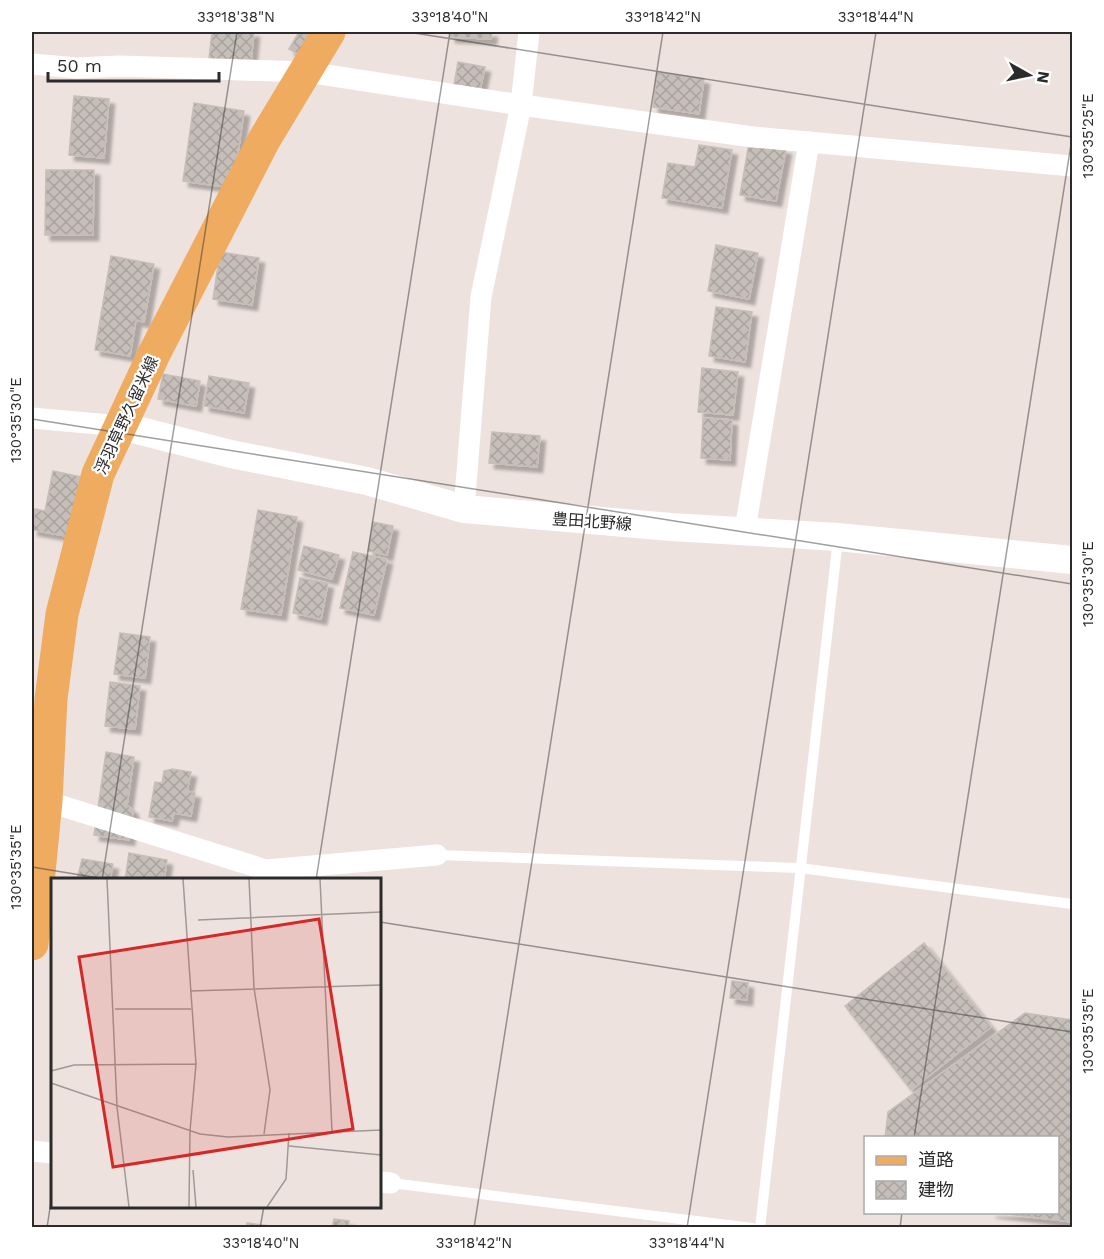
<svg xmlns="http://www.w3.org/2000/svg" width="1104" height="1259" font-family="'Work Sans','Noto Sans JP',sans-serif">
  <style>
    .building { fill: url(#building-cross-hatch); stroke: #c8beb7; stroke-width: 1.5; filter: url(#shadow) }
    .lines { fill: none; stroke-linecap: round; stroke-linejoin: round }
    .service { stroke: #fff; stroke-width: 10 }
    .minor { stroke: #fff; stroke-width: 21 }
    .secondary { stroke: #fff; stroke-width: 28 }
    .primary { stroke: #efac60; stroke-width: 33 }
    .ticks { fill: none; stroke: #2b2b2b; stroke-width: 1.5; stroke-opacity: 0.45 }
    .labels { text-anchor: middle; stroke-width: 4.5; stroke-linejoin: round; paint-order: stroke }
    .street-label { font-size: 16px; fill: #2b2b2b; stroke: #fff }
    .inset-road { fill: none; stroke: #9f9996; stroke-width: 1.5 }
    .view { fill: #d62828; fill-opacity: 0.15; stroke: #d62828; stroke-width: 3 }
    .inset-edge { fill: none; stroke: #2b2b2b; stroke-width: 3 }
    .neatline { fill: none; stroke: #2b2b2b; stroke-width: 2 }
    .ticks-label { font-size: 15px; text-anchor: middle; fill: #2b2b2b }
  </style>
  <defs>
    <pattern id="building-cross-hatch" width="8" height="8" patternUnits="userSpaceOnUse" patternTransform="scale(1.5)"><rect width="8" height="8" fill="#c5beb9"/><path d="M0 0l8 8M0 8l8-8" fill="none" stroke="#a9a39f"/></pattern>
    <filter id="shadow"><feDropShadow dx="5.5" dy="5.5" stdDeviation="1.5" flood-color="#0004"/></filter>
  </defs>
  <rect width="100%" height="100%" fill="#ede2dd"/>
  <g class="building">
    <polygon points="212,32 254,32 251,62 209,59"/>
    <polygon points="299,32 322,32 320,66 289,49"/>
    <polygon points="450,32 492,32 491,39 450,37"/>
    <polygon points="458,62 485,67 480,90 454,85"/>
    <polygon points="657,72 704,79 699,114 653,107"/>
    <polygon points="74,96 109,99 104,158 69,155"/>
    <polygon points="194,103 244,111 233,188 183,181"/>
    <polygon points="749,143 786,149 776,201 740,195"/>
    <polygon points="699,145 732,150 722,208 662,198 668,163 695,167"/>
    <polygon points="46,170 94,170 93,235 45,235"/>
    <polygon points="716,245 758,253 749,299 708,291"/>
    <polygon points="220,252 259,258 252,305 213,299"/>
    <polygon points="111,256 154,264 144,322 136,320 130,356 95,350"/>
    <polygon points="716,307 752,312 745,362 709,356"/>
    <polygon points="702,368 738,372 733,415 698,412"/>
    <polygon points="163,374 200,381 196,406 158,399"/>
    <polygon points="209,376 249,383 244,413 204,406"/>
    <polygon points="703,418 732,420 730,460 701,458"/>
    <polygon points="492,432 540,436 537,467 489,463"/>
    <polygon points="53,471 82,477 71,537 32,530 35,509 45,511"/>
    <polygon points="258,510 297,517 281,615 241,609"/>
    <polygon points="373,522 393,526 387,555 368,551"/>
    <polygon points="304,546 339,555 332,579 298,570"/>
    <polygon points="353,552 387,559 374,615 340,608"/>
    <polygon points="300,578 328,583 321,619 293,613"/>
    <polygon points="120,633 150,637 145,678 114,674"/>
    <polygon points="110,682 140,686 135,729 105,726"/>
    <polygon points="106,752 134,757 127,805 133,810 129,840 94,835"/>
    <polygon points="172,769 191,772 187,791 195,793 191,816 174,813 172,821 149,817 155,782 162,783 164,771"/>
    <polygon points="129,853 167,860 164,880 125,880"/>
    <polygon points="82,859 113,864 110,880 77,880"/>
    <polygon points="924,943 991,1027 911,1090 845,1006"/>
    <polygon points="732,981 748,983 747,1000 730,998"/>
    <polygon points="1025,1013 1072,1020 1072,1222 990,1212 1058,1212 1058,1138 885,1138 888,1112"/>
    <polygon points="334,1219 349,1221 348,1228 332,1228"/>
    <polygon points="247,1223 286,1228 246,1228"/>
  </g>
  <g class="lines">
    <g class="service">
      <polyline points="437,855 800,868 1072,904"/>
      <polyline points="391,1183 752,1228"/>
      <polyline points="760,1228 838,539"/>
    </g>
    <g class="minor">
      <polyline points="32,64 77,68 119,66 307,72 521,105 753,137 1072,166"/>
      <polyline points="32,418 121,426"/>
      <polyline points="464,509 481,297 521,105 529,32"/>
      <polyline points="745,530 809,142"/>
      <polyline points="46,801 266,870 437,855"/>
      <polyline points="32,1151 52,1153"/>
      <polyline points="380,1182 391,1183"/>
    </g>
    <polyline class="secondary" points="121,426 231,454 367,481 464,509 671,527 838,537 1072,560"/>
    <polyline class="primary" points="32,944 46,801 51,699 62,614 98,474 154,354 264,140 329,32"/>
  </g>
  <path class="ticks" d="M408,32L1072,137M32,419L1072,584M32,867L111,880M102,880L237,32M316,880L450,32M380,922L1072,1032M914,1138L1072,138M47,1228L52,1194M260,1228L264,1206M474,1228L663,32M687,1228L876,32M900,1228L902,1212"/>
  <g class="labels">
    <g class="street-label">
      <text transform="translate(126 415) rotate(-65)" y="6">浮羽草野久留米線</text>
      <text transform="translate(592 521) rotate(4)" y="6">豊田北野線</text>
    </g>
  </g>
  <g transform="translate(51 878)">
    <rect width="330" height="330" fill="#ede2dd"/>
    <path class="inset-road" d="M56,1L66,229L78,329M132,1L145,186L139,253M198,1L203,110L219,212L213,256M269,1L281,253M147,42L330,34M139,113L330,107M64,131H140M0,193L23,187L145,186M0,204V245M0,205L149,256L177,259L330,252M238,268L330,277M142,292L145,329M138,329L139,253M216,329L235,301L238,255"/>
    <path class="view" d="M268,41L302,251L62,289L28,79Z"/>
    <rect width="330" height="330" class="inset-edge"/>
  </g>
  <rect width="1104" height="1259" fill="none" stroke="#ffffff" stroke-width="66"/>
  <rect x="864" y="1136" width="195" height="78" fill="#ffffff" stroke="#aaaaaa" stroke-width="1.5"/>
  <rect x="876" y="1156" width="30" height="9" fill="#efac60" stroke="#aaaaaa" stroke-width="1.5"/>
  <text x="918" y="1166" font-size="18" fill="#2b2b2b">道路</text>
  <rect x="876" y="1181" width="30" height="18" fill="url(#building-cross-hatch)" stroke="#aaaaaa" stroke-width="1.5"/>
  <text x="918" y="1196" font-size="18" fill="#2b2b2b">建物</text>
  <g transform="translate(1029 75) rotate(99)" stroke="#ffffff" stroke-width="4.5" paint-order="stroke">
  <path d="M0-4.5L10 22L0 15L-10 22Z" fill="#2b2b2b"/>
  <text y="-9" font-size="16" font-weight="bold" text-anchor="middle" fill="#2b2b2b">N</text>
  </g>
  <path d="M48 72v9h171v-9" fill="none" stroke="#2b2b2b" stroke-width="3"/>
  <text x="57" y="72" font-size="18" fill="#2b2b2b" stroke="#ffffff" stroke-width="4.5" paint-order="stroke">50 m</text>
  <rect x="33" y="33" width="1038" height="1193" class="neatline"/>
  <g class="ticks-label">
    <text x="236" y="22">33°18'38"N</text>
    <text x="450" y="22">33°18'40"N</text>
    <text x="663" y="22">33°18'42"N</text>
    <text x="876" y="22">33°18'44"N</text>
    <text transform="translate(1088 136) rotate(-90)" y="5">130°35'25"E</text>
    <text transform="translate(16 420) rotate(-90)" y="5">130°35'30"E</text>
    <text transform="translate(1088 584) rotate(-90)" y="5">130°35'30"E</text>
    <text transform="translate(16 867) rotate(-90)" y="5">130°35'35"E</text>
    <text transform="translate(1088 1031) rotate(-90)" y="5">130°35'35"E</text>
    <text x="261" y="1248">33°18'40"N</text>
    <text x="474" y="1248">33°18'42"N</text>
    <text x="687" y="1248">33°18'44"N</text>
  </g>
</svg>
